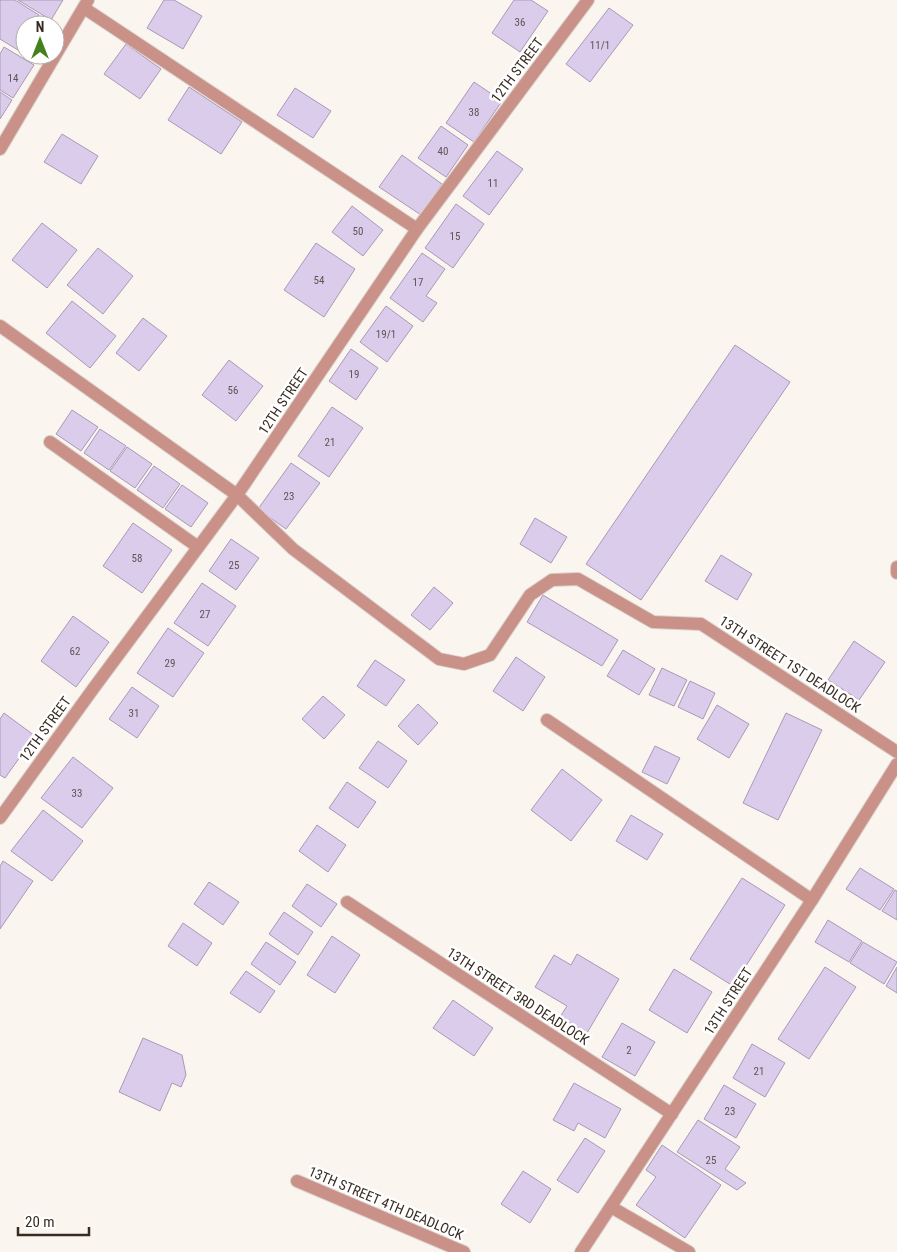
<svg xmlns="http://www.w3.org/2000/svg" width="897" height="1252" font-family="'Roboto Condensed',sans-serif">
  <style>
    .building { fill: #dbccec; stroke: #a899b8 }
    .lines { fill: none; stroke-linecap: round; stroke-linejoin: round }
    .minor-casing { stroke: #d8d1cb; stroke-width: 14 }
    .minor { stroke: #c99187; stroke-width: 12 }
    .labels { text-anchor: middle; stroke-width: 5; stroke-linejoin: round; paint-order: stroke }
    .number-label { font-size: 11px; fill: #605454 }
    .street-label { font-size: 14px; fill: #372c22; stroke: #fff }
  </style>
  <rect width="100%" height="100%" fill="#fbf5f0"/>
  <g class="building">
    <polygon points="0,0 15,0 39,15 33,25 25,25 25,38 18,50 0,39"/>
    <polygon points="18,0 63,0 51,20"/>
    <polygon points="164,0 174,0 202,16 183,49 147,28"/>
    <polygon points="514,0 531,0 548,11 520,52 492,33"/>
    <polygon points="609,8 633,25 590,82 566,64"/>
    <polygon points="126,44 161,69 140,99 104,74"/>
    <polygon points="4,47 34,65 13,98 0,90 0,54"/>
    <polygon points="474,82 502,101 474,142 446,123"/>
    <polygon points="189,87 242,122 221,154 168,120"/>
    <polygon points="295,88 331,111 313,138 277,115"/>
    <polygon points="0,92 12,100 0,119"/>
    <polygon points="441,126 468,145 446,177 418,158"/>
    <polygon points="62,134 98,156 81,184 44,162"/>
    <polygon points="497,151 523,169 489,215 463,196"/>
    <polygon points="402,155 442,184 421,215 379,187"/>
    <polygon points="456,204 484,224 453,268 425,248"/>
    <polygon points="352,206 383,230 363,256 332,232"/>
    <polygon points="42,223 77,250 47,288 12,260"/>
    <polygon points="316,243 355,269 324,317 284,290"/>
    <polygon points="98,248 133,276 103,314 67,285"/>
    <polygon points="422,253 445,269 426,296 437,303 423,322 390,298"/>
    <polygon points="72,301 116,336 90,368 46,333"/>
    <polygon points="386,306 413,326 387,362 360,342"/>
    <polygon points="143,318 167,336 139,371 116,353"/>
    <polygon points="735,345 790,382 641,600 586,564"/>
    <polygon points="351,349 378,368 356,400 329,381"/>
    <polygon points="229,360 263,386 236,421 202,395"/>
    <polygon points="332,407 363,428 329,477 298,456"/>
    <polygon points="72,410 98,427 81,451 56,434"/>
    <polygon points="100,429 126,446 109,470 84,453"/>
    <polygon points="127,447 152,464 135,488 110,471"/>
    <polygon points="291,463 320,483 286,529 258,509"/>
    <polygon points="154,466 180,484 163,508 137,490"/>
    <polygon points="182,485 208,503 191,527 165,509"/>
    <polygon points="535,518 567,537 551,563 520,544"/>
    <polygon points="133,523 172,550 142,593 103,566"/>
    <polygon points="231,539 259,558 236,590 209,571"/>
    <polygon points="721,555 752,574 737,600 705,581"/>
    <polygon points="202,583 236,606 208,646 174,623"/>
    <polygon points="434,587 453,603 430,630 411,615"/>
    <polygon points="543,595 618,640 602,666 527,622"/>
    <polygon points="73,616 109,642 76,687 41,661"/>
    <polygon points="168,628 204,653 173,697 137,673"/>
    <polygon points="854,641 885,662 859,700 828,680"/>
    <polygon points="623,650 655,669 639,695 607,676"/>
    <polygon points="516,657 545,677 523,711 493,691"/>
    <polygon points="375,660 405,680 386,706 357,686"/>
    <polygon points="662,668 687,680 674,706 649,695"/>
    <polygon points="690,681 715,693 703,719 678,707"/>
    <polygon points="132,687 159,706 137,738 109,719"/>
    <polygon points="323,696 345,715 324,739 302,719"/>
    <polygon points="418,704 438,723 418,745 398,726"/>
    <polygon points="717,705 749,724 729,758 697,739"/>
    <polygon points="4,713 35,736 5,778 0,775 0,719"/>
    <polygon points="786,713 822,730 778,820 743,803"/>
    <polygon points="378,741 407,761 388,788 359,768"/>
    <polygon points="655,746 680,758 667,784 642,772"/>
    <polygon points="73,757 113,788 82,828 41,798"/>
    <polygon points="562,769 602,800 571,841 531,810"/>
    <polygon points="347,782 376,802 358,828 329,808"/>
    <polygon points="43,810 83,841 52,881 11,851"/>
    <polygon points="631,815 663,834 647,860 616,841"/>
    <polygon points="317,825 346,845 328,872 299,851"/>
    <polygon points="3,861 33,881 0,929 0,866"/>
    <polygon points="860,868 894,889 880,910 846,889"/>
    <polygon points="742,878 785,905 733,986 690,959"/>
    <polygon points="209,882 239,902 223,925 194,904"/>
    <polygon points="307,884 337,904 321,927 292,906"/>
    <polygon points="895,890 897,891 897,920 882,911"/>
    <polygon points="284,912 313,932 298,955 269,934"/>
    <polygon points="828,920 862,941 849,962 815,942"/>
    <polygon points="183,923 212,943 197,966 168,946"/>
    <polygon points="332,936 360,955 335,993 307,975"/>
    <polygon points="266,942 296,962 280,985 251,964"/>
    <polygon points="863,942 897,962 884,984 850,963"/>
    <polygon points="577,954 619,979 587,1033 560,1017 567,1006 535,987 554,955 571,965"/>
    <polygon points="825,967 856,987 809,1059 778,1039"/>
    <polygon points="897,967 897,993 886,986"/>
    <polygon points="674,969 712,992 687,1033 649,1010"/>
    <polygon points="246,971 275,991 260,1013 230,993"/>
    <polygon points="453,1000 493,1028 474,1056 433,1028"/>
    <polygon points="622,1023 655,1042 635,1076 602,1057"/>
    <polygon points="143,1038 182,1055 186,1075 181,1087 172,1083 160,1111 119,1092"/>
    <polygon points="752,1044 785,1063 765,1097 733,1078"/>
    <polygon points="574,1083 621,1109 605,1138 578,1123 574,1131 553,1120"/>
    <polygon points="724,1085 756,1104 736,1138 704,1119"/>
    <polygon points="698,1120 740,1147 725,1169 746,1183 737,1190 677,1152"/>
    <polygon points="585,1138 605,1151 578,1193 557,1180"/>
    <polygon points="662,1145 721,1185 685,1238 636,1205 656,1177 646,1170"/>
    <polygon points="523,1171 551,1189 530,1223 501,1204"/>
  </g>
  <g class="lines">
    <g class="minor-casing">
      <g id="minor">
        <polyline points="84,8 417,229"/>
        <polyline points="0,149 88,0"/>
        <polyline points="0,326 237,495 293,549 439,659 464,664 490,655 530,595 552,580 578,579 653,622 701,624 897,752"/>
        <polyline points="50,442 198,547"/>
        <polyline points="897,567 897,573"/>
        <polyline points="547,720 812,900"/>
        <polyline points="0,818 93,689 237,495 417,229 588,0"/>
        <polyline points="347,902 672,1114"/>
        <polyline points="297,1181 464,1252"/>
        <polyline points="611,1207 689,1252"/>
        <polyline points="581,1252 812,900 897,764"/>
      </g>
    </g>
    <use href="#minor" class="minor"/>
  </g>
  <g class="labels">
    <g class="number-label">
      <text x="520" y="26">36</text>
      <text x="600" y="49">11/1</text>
      <text x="13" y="82">14</text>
      <text x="474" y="116">38</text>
      <text x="443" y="155">40</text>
      <text x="493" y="187">11</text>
      <text x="358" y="235">50</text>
      <text x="455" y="240">15</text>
      <text x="319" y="284">54</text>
      <text x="418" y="286">17</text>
      <text x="386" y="338">19/1</text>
      <text x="354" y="378">19</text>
      <text x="233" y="394">56</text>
      <text x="330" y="446">21</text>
      <text x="289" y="500">23</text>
      <text x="137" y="562">58</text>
      <text x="234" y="569">25</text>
      <text x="205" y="618">27</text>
      <text x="75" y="655">62</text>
      <text x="170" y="667">29</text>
      <text x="134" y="717">31</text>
      <text x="77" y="797">33</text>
      <text x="629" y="1054">2</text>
      <text x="759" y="1075">21</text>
      <text x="730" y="1115">23</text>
      <text x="711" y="1164">25</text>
    </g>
    <g class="street-label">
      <text transform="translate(517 70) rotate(-53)" y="5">12TH STREET</text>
      <text transform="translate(283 401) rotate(-56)" y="5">12TH STREET</text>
      <text transform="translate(790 664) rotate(33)" y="5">13TH STREET 1ST DEADLOCK</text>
      <text transform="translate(45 729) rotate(-54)" y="5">12TH STREET</text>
      <text transform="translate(518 996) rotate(33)" y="5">13TH STREET 3RD DEADLOCK</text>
      <text transform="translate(728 1001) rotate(-57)" y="5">13TH STREET</text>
      <text transform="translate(386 1203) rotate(23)" y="5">13TH STREET 4TH DEADLOCK</text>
    </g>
  </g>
  <g transform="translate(40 40)"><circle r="24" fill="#ffffff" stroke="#afaba7"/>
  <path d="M0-4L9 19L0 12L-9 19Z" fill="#44801c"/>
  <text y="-8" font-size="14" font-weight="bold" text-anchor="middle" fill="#372c22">N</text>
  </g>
  <path d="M18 1227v8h71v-8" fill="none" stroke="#372c22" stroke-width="2.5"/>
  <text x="25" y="1227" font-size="15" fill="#372c22" stroke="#ffffff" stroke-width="4" paint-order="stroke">20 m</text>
</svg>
